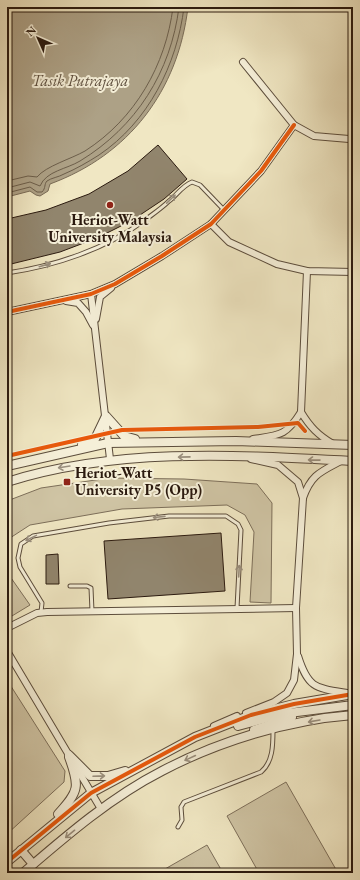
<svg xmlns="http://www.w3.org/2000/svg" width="360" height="880" font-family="'EB Garamond',serif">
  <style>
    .green { fill: #cfc4a4; stroke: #7d6f5a }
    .water { fill: #ada186; stroke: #796b56 }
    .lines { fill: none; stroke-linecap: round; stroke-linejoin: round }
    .shore { stroke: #6c5e4a; stroke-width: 1 }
    .building { fill: #91856d; stroke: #2b1a0f }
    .service-casing { stroke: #5c4d3c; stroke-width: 5 }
    .minor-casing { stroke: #5c4d3c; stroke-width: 8 }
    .tertiary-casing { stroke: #5c4d3c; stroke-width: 10 }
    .service { stroke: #f5efd8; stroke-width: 3 }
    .minor { stroke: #f5efd8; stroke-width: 6 }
    .tertiary { stroke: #f5efd8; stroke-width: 8 }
    .cycleway-casing { stroke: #f5efd8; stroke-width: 6 }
    .cycleway { stroke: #e8590c; stroke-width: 4 }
    .oneway { stroke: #9a8f7e }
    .poi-dot { fill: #8f2418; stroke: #f5efd8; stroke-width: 1.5 }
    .labels { text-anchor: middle; stroke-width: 4; stroke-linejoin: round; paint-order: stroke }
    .poi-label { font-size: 15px; font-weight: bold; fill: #2b1a0f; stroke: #f5efd8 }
    .water-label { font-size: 16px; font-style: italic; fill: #5f503f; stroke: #f5efd8 }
  </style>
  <rect width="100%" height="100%" fill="#f0e7c3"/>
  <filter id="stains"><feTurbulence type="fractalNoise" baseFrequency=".005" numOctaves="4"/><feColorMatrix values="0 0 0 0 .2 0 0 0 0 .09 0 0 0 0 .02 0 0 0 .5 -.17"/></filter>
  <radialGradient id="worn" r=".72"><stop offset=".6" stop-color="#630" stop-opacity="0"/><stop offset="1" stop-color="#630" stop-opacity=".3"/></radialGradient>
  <g class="green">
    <polygon points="109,478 184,479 257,484 272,503 271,603 250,602 254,532 245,515 227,505 122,509 30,525 10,538 7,554 7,501 41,488"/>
    <polygon points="7,561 9,575 30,605 7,619"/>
    <polygon points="7,680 65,771 64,782 7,834"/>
    <polygon points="286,782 338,873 259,873 227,816"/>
    <polygon points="207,845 223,873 158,873"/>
  </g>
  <path class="water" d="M7,7H188C178,91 129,155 50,184L48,191L40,196L36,195L30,191L7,197Z"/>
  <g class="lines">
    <g class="shore">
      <path d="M7,181L28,176L37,177C46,166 71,159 85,151C135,119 166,65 173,7"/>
      <path d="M7,188L30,182L40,186C46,171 67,169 80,161C136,127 171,72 179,7"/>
      <path d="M7,193L30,187L37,192H42C46,188 44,184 47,181C51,178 59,177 64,174C76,169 88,162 99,155C148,122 177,65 184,7"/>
    </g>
  </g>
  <g class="building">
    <polygon points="158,145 187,179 164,199 131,221 97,238 60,252 7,265 7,219 46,210 89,194 128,171"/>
    <polygon points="221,533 225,591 108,599 104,541"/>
    <polygon points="58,554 59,584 46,584 46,555"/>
  </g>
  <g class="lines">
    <g class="service-casing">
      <g id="service">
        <path d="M7,273C55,266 106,249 145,220C153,214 162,208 169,201C177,195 182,186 192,182L200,185L224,210"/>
        <polyline points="70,586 87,586 91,588 92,611"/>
        <polyline points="41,612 42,603 20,567 18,558 21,544 33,536 109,523 169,516 226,516 238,524 241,530 237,608"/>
        <path d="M178,827L182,820L181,807L184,802L261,772C273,762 273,745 273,730"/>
      </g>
    </g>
    <g class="minor-casing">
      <g id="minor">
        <polyline points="243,62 294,125 314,136 349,139 353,138"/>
        <polyline points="211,224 229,242 277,264 307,271 353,272"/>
        <polyline points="91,294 110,459"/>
        <polyline points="66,301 78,303 86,312 93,325"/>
        <polyline points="7,312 91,294 115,284 162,256 211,224 261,171 294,125"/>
        <polyline points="96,319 100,297 111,288"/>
        <path d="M301,412C310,427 318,435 333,444"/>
        <path d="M253,439C280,435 286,436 301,412L307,271"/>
        <polyline points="251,459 278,465 298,482 303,498"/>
        <polyline points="7,628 37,613 47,612 296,608"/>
        <polyline points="7,651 101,809"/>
        <path d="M298,656C308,688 315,688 347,693"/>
        <path d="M246,713L274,702L287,693L294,680L297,654L296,608L303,498C311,475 320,472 341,461"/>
        <polyline points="214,726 237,716"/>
      </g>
    </g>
    <g class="tertiary-casing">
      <g id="tertiary">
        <polyline points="82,445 95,439 106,416 124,436 135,439"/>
        <polyline points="7,466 108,443 236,441 353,445"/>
        <path d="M7,482C117,447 239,455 353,461"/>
        <polyline points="238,726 281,714 353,705"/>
        <polyline points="254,730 292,717"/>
        <polyline points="69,755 90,776 108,776 125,771"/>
        <path d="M58,814C79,791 80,787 69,757"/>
        <polyline points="21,850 33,864"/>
        <polyline points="7,862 91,793 195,737 251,715 294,704 353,694"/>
        <path d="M23,873C66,836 111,797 162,771C219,741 288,720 353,715"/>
      </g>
    </g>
    <use href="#service" class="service"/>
    <use href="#minor" class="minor"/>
    <use href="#tertiary" class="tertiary"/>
    <g class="cycleway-casing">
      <g id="cycleway">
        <polyline points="7,312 91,294 115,284 162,256 211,224 261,171 294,125"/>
        <polyline points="7,456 122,430 258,427 298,423 305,431"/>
        <polyline points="7,862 91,793 195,737 251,715 294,704 353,694"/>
      </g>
    </g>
    <use href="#cycleway" class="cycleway"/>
  </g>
  <defs><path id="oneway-shaft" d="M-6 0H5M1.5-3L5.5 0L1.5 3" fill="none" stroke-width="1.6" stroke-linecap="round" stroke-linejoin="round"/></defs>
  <g class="oneway">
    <use href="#oneway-shaft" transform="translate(171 199) rotate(-44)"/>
    <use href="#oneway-shaft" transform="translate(45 265) rotate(-16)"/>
    <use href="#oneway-shaft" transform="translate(184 457) rotate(179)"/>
    <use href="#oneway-shaft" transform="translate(314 460) rotate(-179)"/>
    <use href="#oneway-shaft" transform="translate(64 467) rotate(171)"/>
    <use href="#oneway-shaft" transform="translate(159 517) rotate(174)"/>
    <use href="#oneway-shaft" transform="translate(31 538) rotate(154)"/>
    <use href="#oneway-shaft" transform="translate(239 571) rotate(-87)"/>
    <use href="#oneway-shaft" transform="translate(314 721) rotate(170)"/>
    <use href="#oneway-shaft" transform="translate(190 758) rotate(155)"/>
    <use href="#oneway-shaft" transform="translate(99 776) rotate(-2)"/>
    <use href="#oneway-shaft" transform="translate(70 834) rotate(141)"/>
  </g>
  <g class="poi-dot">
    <circle cx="110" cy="205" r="4"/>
    <rect x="63" y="478" width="8" height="8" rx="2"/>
  </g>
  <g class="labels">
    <g class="poi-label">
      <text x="110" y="225">Heriot-Watt<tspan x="110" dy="17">University Malaysia</tspan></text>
      <text x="75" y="478" text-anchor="start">Heriot-Watt<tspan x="75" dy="17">University P5 (Opp)</tspan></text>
    </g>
    <g class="water-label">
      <text x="80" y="86">Tasik Putrajaya</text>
    </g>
  </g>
  <rect width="360" height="880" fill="none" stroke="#f0e7c3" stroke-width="24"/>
  <rect x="8" y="8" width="344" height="864" fill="none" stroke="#2b1a0f" stroke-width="2"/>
  <rect x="12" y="12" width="336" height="856" fill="none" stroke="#2b1a0f"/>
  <g transform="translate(38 38) rotate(315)" stroke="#f5efd8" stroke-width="3" paint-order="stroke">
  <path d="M0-3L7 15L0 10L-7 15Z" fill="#2b1a0f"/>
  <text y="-6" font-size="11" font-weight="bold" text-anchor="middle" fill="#2b1a0f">N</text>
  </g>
  <rect width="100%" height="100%" filter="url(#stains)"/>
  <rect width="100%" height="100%" fill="url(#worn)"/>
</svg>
